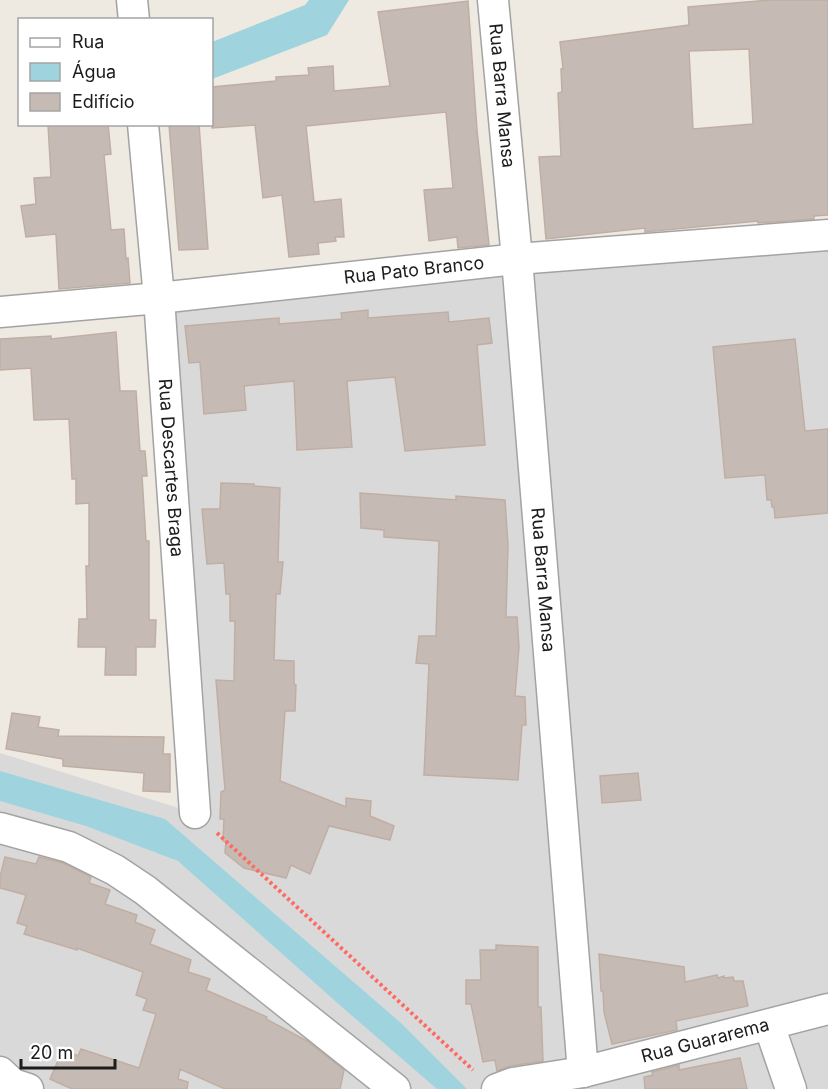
<svg xmlns="http://www.w3.org/2000/svg" width="828" height="1089" font-family="Inter,sans-serif">
  <style>
    .residential { fill: #dad9d9 }
    .water { fill: #9fd4df }
    .building { fill: #c6bbb4; stroke: #c1aea3; stroke-width: 1.5; fill-rule: evenodd }
    .lines { fill: none; stroke-linecap: round; stroke-linejoin: round }
    .minor-casing { stroke: #a3a3a3; stroke-width: 33 }
    .path { stroke: #ff6962; stroke-width: 4; stroke-dasharray: 3 3; stroke-linecap: butt }
    .minor { stroke: #fff; stroke-width: 30 }
    .labels { text-anchor: middle; stroke-width: 6; stroke-linejoin: round; paint-order: stroke }
    .street-label { font-size: 18px; fill: #1c1c1c; stroke: #fff }
  </style>
  <rect width="100%" height="100%" fill="#eee9e1"/>
  <polygon class="residential" points="828,235 828,1089 0,1089 0,753 195,813 159,298"/>
  <g class="water">
    <polygon points="309,0 349,0 327,35 212,79 212,42 305,5"/>
    <polygon points="0,771 165,819 401,1023 467,1089 437,1089 343,1008 178,861 86,826 0,801"/>
  </g>
  <g class="building">
    <path d="M770,0H828V215L814,216V219L758,223V221L645,232V228L546,239L539,157L561,156L558,93L562,92L561,69L563,68L560,42L689,25L688,7ZM749,49L753,124L693,129L689,51Z"/>
    <polygon points="468,1 477,130 489,245 458,248 457,237 429,241 424,190 453,188 446,112 306,126 314,202 341,199 344,237 335,237 336,241 318,243 319,254 289,257 282,195 263,198 255,125 212,128 212,87 276,81 276,77 309,75 308,68 333,66 334,91 390,86 378,12"/>
    <polygon points="48,124 108,124 111,154 104,155 111,230 124,229 126,259 128,258 130,283 59,289 56,234 26,237 21,206 36,204 34,178 51,177"/>
    <polygon points="169,124 199,124 208,249 179,250"/>
    <polygon points="368,310 368,318 448,312 449,322 489,318 492,343 477,345 485,445 405,451 395,377 347,381 352,447 297,450 294,381 244,386 246,410 204,414 200,362 189,363 185,326 279,318 279,324 342,319 341,313"/>
    <polygon points="116,332 120,391 136,391 140,451 145,451 147,476 142,476 146,541 149,541 149,620 156,620 155,647 136,647 136,675 105,675 106,647 78,647 79,619 87,619 86,566 89,566 89,503 76,504 76,479 72,479 69,419 34,420 31,368 0,370 0,339 51,336 51,339"/>
    <polygon points="795,339 805,431 828,429 828,513 775,518 774,507 772,507 771,500 767,500 765,475 725,478 713,347"/>
    <polygon points="221,483 254,484 254,486 280,488 278,562 283,562 280,594 276,594 274,660 294,661 294,684 296,685 295,711 285,711 280,781 346,807 346,798 371,801 370,816 394,826 390,840 329,826 310,874 291,865 286,878 244,868 225,853 226,841 223,841 224,819 220,819 221,792 225,790 216,680 234,681 235,621 230,621 230,594 226,594 224,563 207,564 202,509 220,509"/>
    <polygon points="360,493 456,500 456,496 505,500 508,545 506,617 517,617 519,647 515,696 525,697 526,725 522,725 518,780 424,775 429,664 416,663 419,636 436,636 439,541 384,537 384,530 361,528"/>
    <polygon points="12,713 40,717 38,727 59,730 58,736 164,737 163,754 170,754 170,792 143,791 144,773 63,766 63,759 6,749"/>
    <polygon points="638,773 641,800 602,803 600,776"/>
    <polygon points="5,857 36,864 39,857 63,863 91,877 89,883 110,890 105,904 137,915 135,922 155,930 150,944 191,960 188,972 210,979 206,990 267,1017 266,1019 307,1041 344,1070 340,1089 225,1089 180,1069 178,1079 188,1082 187,1089 72,1089 50,1079 63,1049 78,1056 81,1049 139,1068 156,1014 143,1010 147,999 136,995 143,972 77,948 77,950 24,934 27,926 17,923 26,895 0,888 0,877"/>
    <polygon points="496,945 538,947 538,1007 541,1007 543,1061 510,1066 497,1071 495,1060 483,1062 471,1004 466,1004 466,980 481,980 480,950 496,950"/>
    <polygon points="599,954 684,967 685,982 717,975 718,978 724,976 724,978 733,977 734,981 743,981 748,1006 676,1021 677,1030 612,1044 604,1012 603,991 601,991"/>
    <polygon points="740,1058 747,1089 645,1089 644,1077 653,1075 652,1072 679,1065 679,1070"/>
  </g>
  <g class="lines">
    <g class="minor-casing">
      <g id="minor">
        <polyline points="132,0 134,20"/>
        <path id="s1" d="M493,0L517,259L583,1072"/>
        <path id="s2" d="M143,124L159,298L195,813"/>
        <path id="s3" d="M0,312L159,298L517,259L828,235"/>
        <polyline points="0,828 69,847 115,870 145,890 395,1089"/>
        <polyline points="769,1025 791,1089"/>
        <polyline points="0,1072 13,1084 28,1089"/>
        <path id="s4" d="M497,1089L513,1083L583,1072L828,1009"/>
      </g>
    </g>
    <polyline class="path" points="217,833 473,1070"/>
    <use href="#minor" class="minor"/>
  </g>
  <g class="labels">
    <g class="street-label">
      <text dy="6" stroke="none"><textPath href="#s1" startOffset="96">Rua Barra Mansa</textPath></text>
      <text dy="6" stroke="none"><textPath href="#s3" startOffset="416">Rua Pato Branco</textPath></text>
      <text dy="6" stroke="none"><textPath href="#s2" startOffset="345">Rua Descartes Braga</textPath></text>
      <text dy="6" stroke="none"><textPath href="#s1" startOffset="582">Rua Barra Mansa</textPath></text>
      <text dy="6" stroke="none"><textPath href="#s4" startOffset="214">Rua Guararema</textPath></text>
    </g>
  </g>
  <rect x="18" y="18" width="195" height="108" fill="#ffffff" stroke="#a4a4a4" stroke-width="1.5"/>
  <rect x="30" y="38" width="30" height="9" fill="#ffffff" stroke="#a4a4a4" stroke-width="1.5"/>
  <text x="72" y="48" font-size="18" fill="#1c1c1c">Rua</text>
  <rect x="30" y="63" width="30" height="18" fill="#9fd4df" stroke="#a4a4a4" stroke-width="1.5"/>
  <text x="72" y="78" font-size="18" fill="#1c1c1c">Água</text>
  <rect x="30" y="93" width="30" height="18" fill="#c6bbb4" stroke="#a4a4a4" stroke-width="1.5"/>
  <text x="72" y="108" font-size="18" fill="#1c1c1c">Edifício</text>
  <path d="M21 1059v9h94v-9" fill="none" stroke="#1c1c1c" stroke-width="3"/>
  <text x="30" y="1059" font-size="18" fill="#1c1c1c" stroke="#ffffff" stroke-width="4.5" paint-order="stroke">20 m</text>
</svg>
